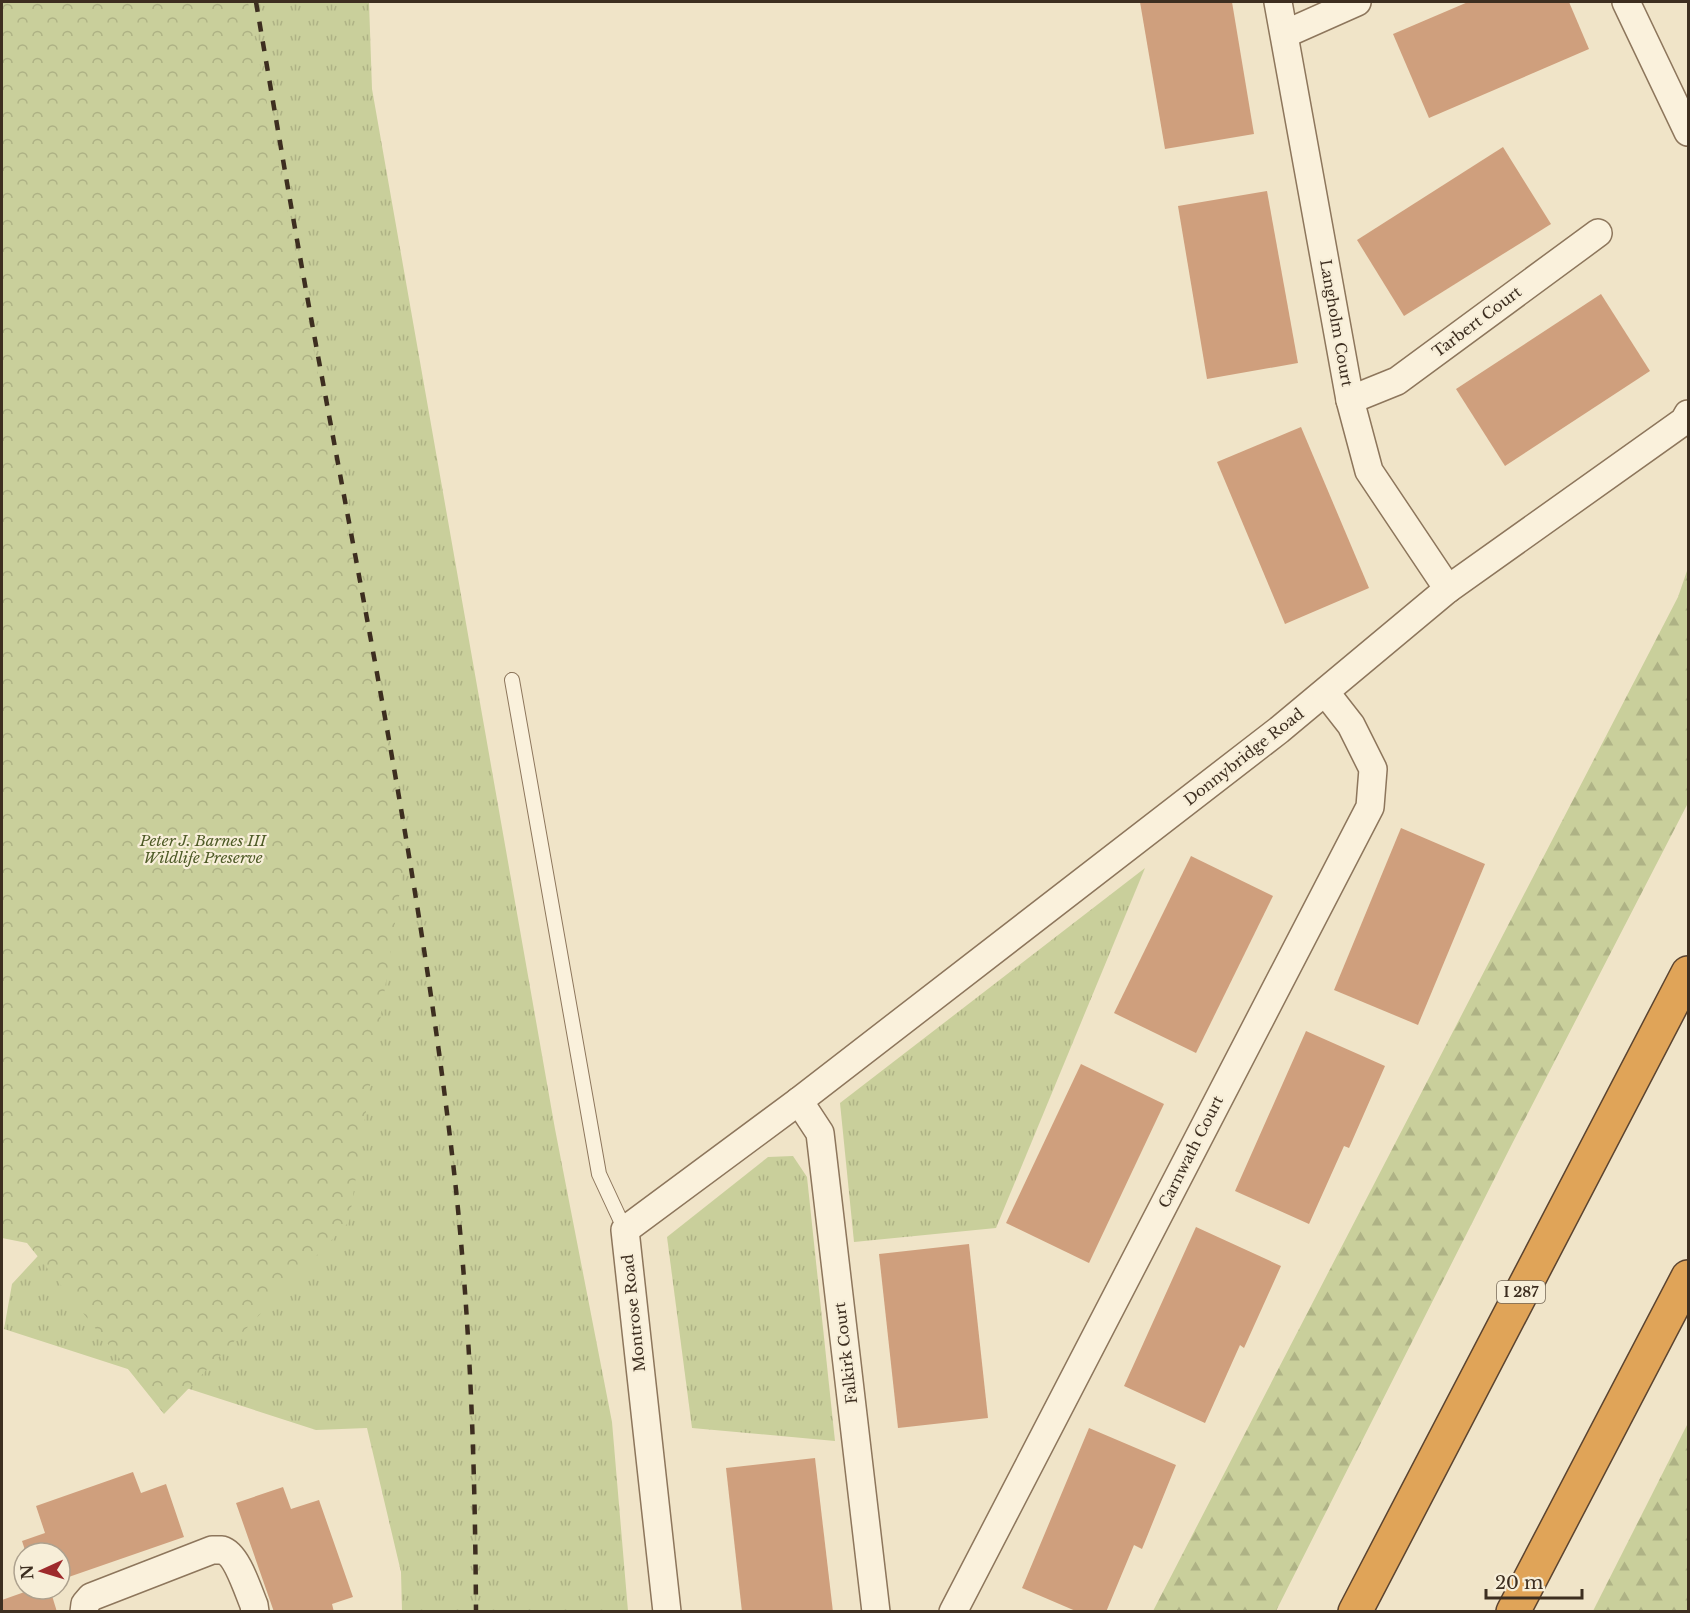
<svg xmlns="http://www.w3.org/2000/svg" width="1690" height="1613" font-family="'Libre Baskerville',serif">
  <style>
    .grass { fill: url(#grass-tufts) }
    .forest { fill: url(#forest-firs) }
    .park { fill: url(#park-crowns) }
    .building { fill: #cf9f7d }
    .lines { fill: none; stroke-linecap: round; stroke-linejoin: round }
    .lane-casing { stroke: #8d765c; stroke-width: 16 }
    .street-casing { stroke: #8d765c; stroke-width: 30 }
    .highway-casing { stroke: #5b4430; stroke-width: 36 }
    .lane { stroke: #faf1dc; stroke-width: 14 }
    .street { stroke: #faf1dc; stroke-width: 27 }
    .highway { stroke: #e0a458; stroke-width: 33 }
    .rail { stroke: #3d2e20; stroke-width: 4.5; stroke-dasharray: 10 10; stroke-linecap: butt }
    .labels { text-anchor: middle; stroke-width: 4.5; stroke-linejoin: round; paint-order: stroke }
    .shield { fill: #f7eed8; stroke: #756857; stroke-width: 1.5 }
    .shield-label { font-size: 14px; font-weight: bold; fill: #3d2e20 }
    .street-label { font-size: 15px; fill: #3d2e20; stroke: #f7eed8 }
    .park-label { font-size: 15px; font-style: italic; fill: #4d5a26; stroke: #f7eed8 }
  </style>
  <defs>
    <pattern id="grass-tufts" width="24" height="20" patternUnits="userSpaceOnUse" patternTransform="scale(1.5)"><rect width="24" height="20" fill="#c9cf9b"/><path d="M3 7l-1-3M5 7V3M7 7l1-3M15 17l-1-3M17 17v-4M19 17l1-3" fill="none" stroke="#aeb285"/></pattern>
    <pattern id="forest-firs" width="22" height="20" patternUnits="userSpaceOnUse" patternTransform="scale(1.5)"><rect width="22" height="20" fill="#c9cf9b"/><path d="M5 1l3.5 6h-7zM16 11l3.5 6h-7z" fill="#aeb285"/></pattern>
    <pattern id="park-crowns" width="20" height="18" patternUnits="userSpaceOnUse" patternTransform="scale(1.5)"><rect width="20" height="18" fill="#c9cf9b"/><path d="M2 6a3 3 0 1 1 6 0M12 15a3 3 0 1 1 6 0" fill="none" stroke="#aeb285"/></pattern>
  </defs>
  <rect width="100%" height="100%" fill="#f0e4c8"/>
  <g class="grass">
    <polygon points="86,2 369,2 372,89 555,1129 612,1422 628,1611 402,1611 401,1572 367,1428 316,1430 4,1329 12,1284 306,966"/>
    <polygon points="1145,868 996,1228 854,1242 840,1103"/>
    <polygon points="793,1156 807,1177 835,1441 692,1428 667,1237 768,1157"/>
  </g>
  <g class="forest">
    <polygon points="1688,568 1688,803 1513,1142 1276,1611 1153,1611 1678,597"/>
    <polygon points="1688,1423 1688,1611 1593,1611"/>
  </g>
  <polygon class="park" points="2,2 248,2 407,845 349,1222 164,1414 27,1243 2,1238"/>
  <g class="building">
    <polygon points="1140,2 1232,2 1254,134 1165,149"/>
    <polygon points="1468,2 1569,2 1589,49 1429,118 1393,34"/>
    <polygon points="1503,147 1551,224 1404,316 1357,240"/>
    <polygon points="1267,191 1298,363 1207,379 1178,206"/>
    <polygon points="1601,294 1650,371 1505,466 1456,389"/>
    <polygon points="1301,427 1369,588 1285,624 1217,462"/>
    <polygon points="1401,828 1485,864 1418,1025 1334,990"/>
    <polygon points="1191,856 1273,896 1196,1053 1114,1013"/>
    <polygon points="1306,1031 1385,1066 1349,1148 1344,1146 1309,1224 1235,1191"/>
    <polygon points="1081,1064 1164,1104 1089,1263 1006,1223"/>
    <polygon points="1196,1227 1281,1266 1244,1348 1240,1345 1205,1423 1124,1386"/>
    <polygon points="969,1244 988,1418 898,1428 879,1254"/>
    <polygon points="1089,1428 1176,1465 1142,1549 1134,1545 1106,1612 1078,1612 1022,1588"/>
    <polygon points="815,1458 833,1612 742,1612 726,1468"/>
    <polygon points="133,1472 141,1493 166,1484 184,1537 60,1580 60,1553 26,1553 22,1541 45,1533 36,1506"/>
    <polygon points="283,1487 291,1509 319,1500 353,1597 332,1604 334,1612 274,1612 236,1503"/>
    <polygon points="33,1589 50,1589 57,1612 2,1612 2,1600"/>
  </g>
  <g class="lines">
    <g class="lane-casing">
      <polyline id="lane" points="512,680 599,1174 625,1230"/>
    </g>
    <g class="street-casing">
      <g id="street">
        <polyline points="1278,2 1350,400 1369,471 1448,589"/>
        <polyline points="1626,2 1688,132"/>
        <polyline points="1285,34 1357,2"/>
        <polyline points="1350,400 1397,381 1598,233"/>
        <polyline points="799,1101 820,1133 876,1612"/>
        <path d="M84,1612L85,1604L91,1597L212,1550C213,1550 221,1550 222,1550C237,1554 248,1591 254,1605L255,1612"/>
        <polyline points="667,1612 625,1230 799,1101 1279,730 1448,589 1684,421 1688,414"/>
        <polyline points="953,1612 1370,807 1373,769 1351,725 1326,693"/>
      </g>
    </g>
    <g class="highway-casing">
      <g id="highway">
        <polyline points="1355,1612 1688,973"/>
        <polyline points="1513,1612 1688,1277"/>
      </g>
    </g>
    <use href="#lane" class="lane"/>
    <use href="#street" class="street"/>
    <use href="#highway" class="highway"/>
    <path class="rail" d="M256,2C277,125 298,249 321,372C369,632 421,891 452,1154C470,1306 475,1459 476,1612"/>
  </g>
  <g class="labels">
    <rect class="shield" x="1497" y="1281" width="48" height="22" rx="4.5"/>
    <g class="shield-label">
      <text x="1521" y="1297">I 287</text>
    </g>
    <g class="street-label">
      <text transform="translate(1477 322) rotate(-37)" y="5">Tarbert Court</text>
      <text transform="translate(1336 323) rotate(80)" y="5">Langholm Court</text>
      <text transform="translate(1244 757) rotate(-38)" y="5">Donnybridge Road</text>
      <text transform="translate(1191 1152) rotate(-63)" y="5">Carnwath Court</text>
      <text transform="translate(634 1313) rotate(-96)" y="5">Montrose Road</text>
      <text transform="translate(846 1353) rotate(-97)" y="5">Falkirk Court</text>
    </g>
    <g class="park-label">
      <text x="203" y="846">Peter J. Barnes III<tspan x="203" dy="17">Wildlife Preserve</tspan></text>
    </g>
  </g>
  <rect width="1690" height="1613" fill="none" stroke="#3d2e20" stroke-width="6"/>
  <g transform="translate(42 1571) rotate(266)"><circle r="28" fill="#f7eed8" stroke="#ada18e" stroke-width="1.5"/>
  <path d="M0-4.5L10 22L0 15L-10 22Z" fill="#9e2a2b"/>
  <text y="-9" font-size="16" font-weight="bold" text-anchor="middle" fill="#3d2e20">N</text>
  </g>
  <path d="M1486 1589v9h96v-9" fill="none" stroke="#3d2e20" stroke-width="3"/>
  <text x="1495" y="1589" font-size="18" fill="#3d2e20" stroke="#f7eed8" stroke-width="4.5" paint-order="stroke">20 m</text>
</svg>
